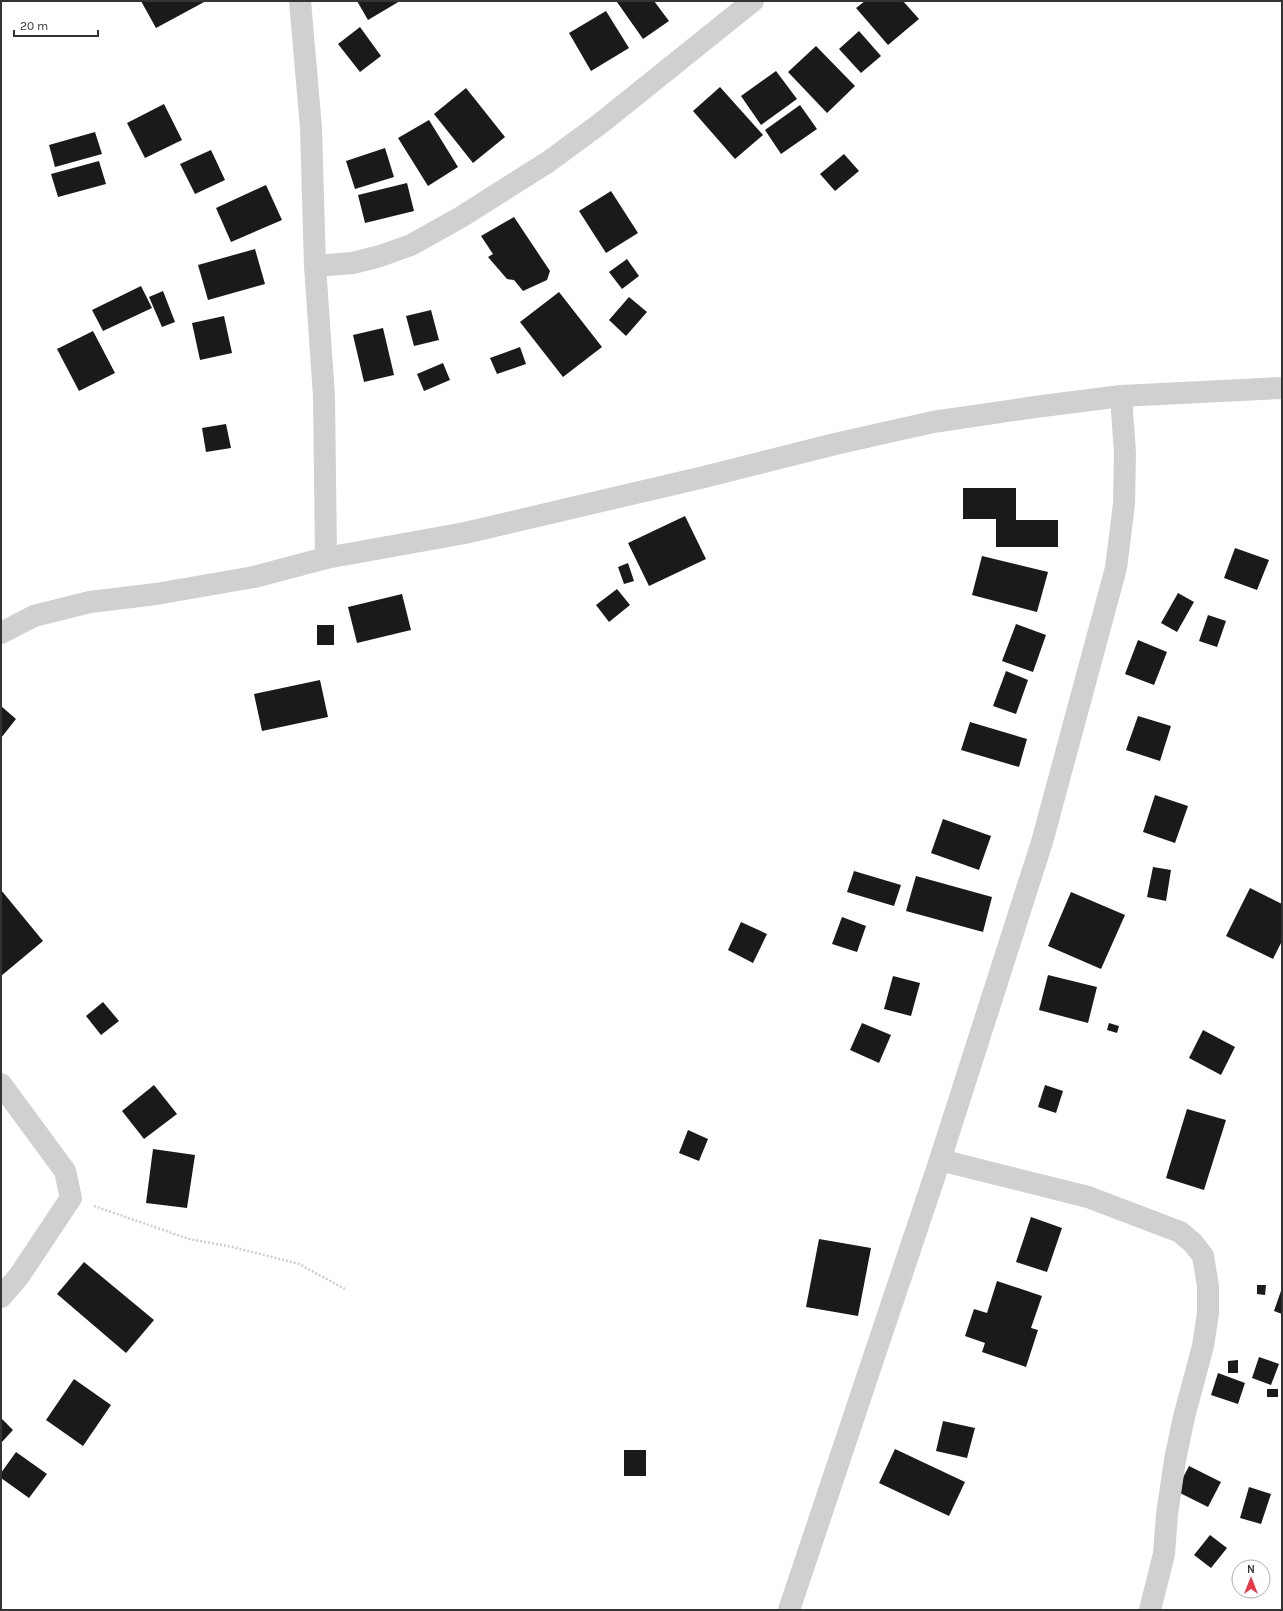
<svg xmlns="http://www.w3.org/2000/svg" width="1283" height="1611" font-family="Karla,sans-serif">
  <style>
    .building { fill: #1a1a1a }
    .lines { fill: none; stroke-linecap: round; stroke-linejoin: round }
    .path { stroke: #cdcdcd; stroke-width: 2.5; stroke-dasharray: 2 2; stroke-linecap: butt }
    .minor { stroke: #d0d0d0; stroke-width: 22 }
  </style>
  <rect width="100%" height="100%" fill="#fff"/>
  <g class="building">
    <polygon points="141,1 206,1 156,28"/>
    <polygon points="357,1 400,1 368,20"/>
    <polygon points="618,1 654,1 669,21 643,39 617,2"/>
    <polygon points="865,1 903,1 919,19 888,45 856,8"/>
    <polygon points="606,11 629,48 591,71 569,33"/>
    <polygon points="360,27 381,56 360,72 338,44"/>
    <polygon points="859,31 881,56 861,73 839,49"/>
    <polygon points="816,46 855,86 827,113 788,72"/>
    <polygon points="776,71 797,99 761,125 741,96"/>
    <polygon points="720,87 763,135 735,159 693,111"/>
    <polygon points="466,88 505,137 473,163 434,114"/>
    <polygon points="164,104 182,140 145,158 127,123"/>
    <polygon points="800,105 817,129 781,154 765,130"/>
    <polygon points="429,120 458,167 428,186 398,138"/>
    <polygon points="95,132 102,154 55,167 49,145"/>
    <polygon points="385,148 394,177 355,189 346,161"/>
    <polygon points="211,150 225,180 195,194 180,164"/>
    <polygon points="844,154 859,171 835,191 820,174"/>
    <polygon points="99,161 106,184 58,197 51,174"/>
    <polygon points="407,183 414,211 365,223 358,195"/>
    <polygon points="266,185 282,220 231,242 216,208"/>
    <polygon points="611,191 638,233 606,253 579,211"/>
    <polygon points="514,217 550,271 547,280 523,291 514,280 507,279 488,257 493,254 481,236"/>
    <polygon points="255,249 265,284 208,300 198,265"/>
    <polygon points="627,259 639,276 622,289 609,272"/>
    <polygon points="141,286 152,308 103,331 92,310"/>
    <polygon points="163,291 175,322 162,327 149,297"/>
    <polygon points="559,292 602,347 563,377 520,322"/>
    <polygon points="629,297 647,312 626,336 609,320"/>
    <polygon points="431,310 439,340 414,346 406,316"/>
    <polygon points="224,316 232,353 200,360 192,323"/>
    <polygon points="383,328 394,375 364,382 353,335"/>
    <polygon points="93,331 115,373 79,391 57,349"/>
    <polygon points="520,347 526,364 497,374 490,358"/>
    <polygon points="443,363 450,380 424,391 417,374"/>
    <polygon points="226,424 231,448 206,452 202,428"/>
    <polygon points="963,488 1016,488 1016,520 1058,520 1058,547 996,547 996,519 963,519"/>
    <polygon points="685,516 706,559 649,586 628,543"/>
    <polygon points="1235,548 1269,560 1257,590 1224,578"/>
    <polygon points="982,556 1048,572 1037,612 972,595"/>
    <polygon points="628,563 634,581 624,584 618,567"/>
    <polygon points="617,589 630,605 609,622 596,605"/>
    <polygon points="1178,593 1194,602 1177,632 1161,623"/>
    <polygon points="402,594 411,630 357,643 348,607"/>
    <polygon points="1208,615 1226,621 1217,647 1199,641"/>
    <polygon points="1016,624 1046,635 1033,672 1002,661"/>
    <rect x="317" y="625" width="17" height="20"/>
    <polygon points="1138,640 1167,652 1154,685 1125,674"/>
    <polygon points="1006,671 1028,680 1016,714 993,706"/>
    <polygon points="320,680 328,717 262,731 254,694"/>
    <polygon points="1,706 16,719 1,738"/>
    <polygon points="1138,716 1171,726 1160,761 1126,750"/>
    <polygon points="970,722 1027,739 1019,767 961,750"/>
    <polygon points="1155,795 1188,806 1175,843 1143,832"/>
    <polygon points="943,819 991,836 979,870 931,853"/>
    <polygon points="1153,867 1171,870 1166,901 1147,897"/>
    <polygon points="854,871 901,885 894,906 847,892"/>
    <polygon points="916,876 992,897 983,932 906,911"/>
    <polygon points="1250,888 1282,904 1282,941 1273,959 1226,936"/>
    <polygon points="1,890 43,941 1,976"/>
    <polygon points="1071,892 1125,915 1101,969 1048,946"/>
    <polygon points="842,917 866,926 857,952 832,944"/>
    <polygon points="741,922 767,934 753,963 728,950"/>
    <polygon points="1048,975 1097,987 1088,1023 1039,1010"/>
    <polygon points="893,976 920,983 911,1016 884,1009"/>
    <polygon points="103,1002 119,1021 101,1035 86,1016"/>
    <polygon points="862,1023 891,1035 879,1063 850,1050"/>
    <polygon points="1109,1023 1119,1026 1117,1033 1107,1030"/>
    <polygon points="1203,1030 1235,1047 1221,1075 1189,1058"/>
    <polygon points="154,1085 177,1114 144,1139 122,1111"/>
    <polygon points="1045,1085 1063,1091 1056,1113 1038,1107"/>
    <polygon points="1187,1109 1226,1120 1204,1190 1166,1178"/>
    <polygon points="688,1130 708,1139 699,1161 679,1153"/>
    <polygon points="153,1149 195,1155 187,1208 146,1203"/>
    <polygon points="1031,1217 1062,1228 1047,1272 1016,1262"/>
    <polygon points="819,1239 871,1248 858,1316 806,1307"/>
    <polygon points="84,1262 154,1320 126,1353 57,1294"/>
    <polygon points="997,1281 1042,1296 1031,1328 1038,1330 1026,1367 982,1352 985,1343 965,1336 974,1309 987,1313"/>
    <polygon points="1257,1285 1266,1285 1265,1295 1257,1294"/>
    <polygon points="1282,1288 1282,1314 1274,1311"/>
    <polygon points="1259,1357 1279,1364 1271,1385 1252,1378"/>
    <polygon points="1238,1360 1238,1373 1228,1373 1228,1361"/>
    <polygon points="1218,1373 1245,1383 1238,1404 1211,1395"/>
    <polygon points="74,1379 111,1405 83,1446 46,1420"/>
    <rect x="1267" y="1389" width="11" height="8"/>
    <polygon points="1,1418 13,1430 1,1443"/>
    <polygon points="943,1421 975,1428 967,1458 936,1451"/>
    <polygon points="895,1449 965,1482 949,1516 879,1483"/>
    <rect x="624" y="1450" width="22" height="26"/>
    <polygon points="16,1452 47,1474 29,1498 1,1478 1,1473"/>
    <polygon points="1189,1466 1221,1482 1208,1507 1176,1491"/>
    <polygon points="1249,1487 1271,1494 1261,1524 1240,1518"/>
    <polygon points="1210,1535 1227,1548 1211,1568 1194,1555"/>
  </g>
  <g class="lines">
    <polyline class="path" points="94,1206 189,1239 233,1247 299,1264 345,1289"/>
    <g class="minor">
      <polyline points="300,1 311,128 315,266 324,396 326,558"/>
      <polyline points="315,266 353,263 380,256 411,245 461,217 548,162 601,123 753,1"/>
      <polyline points="1,633 34,616 90,602 156,594 254,577 326,558 465,533 704,477 835,444 933,422 1035,407 1121,396 1282,388"/>
      <polyline points="1,1084 65,1171 71,1198 19,1276 1,1297"/>
      <polyline points="940,1160 1088,1197 1180,1232 1193,1243 1203,1256 1208,1286 1208,1313 1203,1346 1184,1417 1175,1460 1167,1514 1164,1554 1150,1610"/>
      <polyline points="789,1610 940,1160 1042,842 1116,568 1124,504 1125,453 1121,396"/>
    </g>
  </g>
  <rect width="1283" height="1611" fill="none" stroke="#333333" stroke-width="4"/>
  <g transform="translate(1251 1579)"><circle r="19" fill="#ffffff" stroke="#adadad"/>
  <path d="M0-3L7 15L0 10L-7 15Z" fill="#e63946"/>
  <text y="-6" font-size="11" font-weight="bold" text-anchor="middle" fill="#333333">N</text>
  </g>
  <path d="M14 30v6h84v-6" fill="none" stroke="#333333" stroke-width="2"/>
  <text x="20" y="30" font-size="12" fill="#333333" stroke="#ffffff" stroke-width="3" paint-order="stroke">20 m</text>
</svg>
